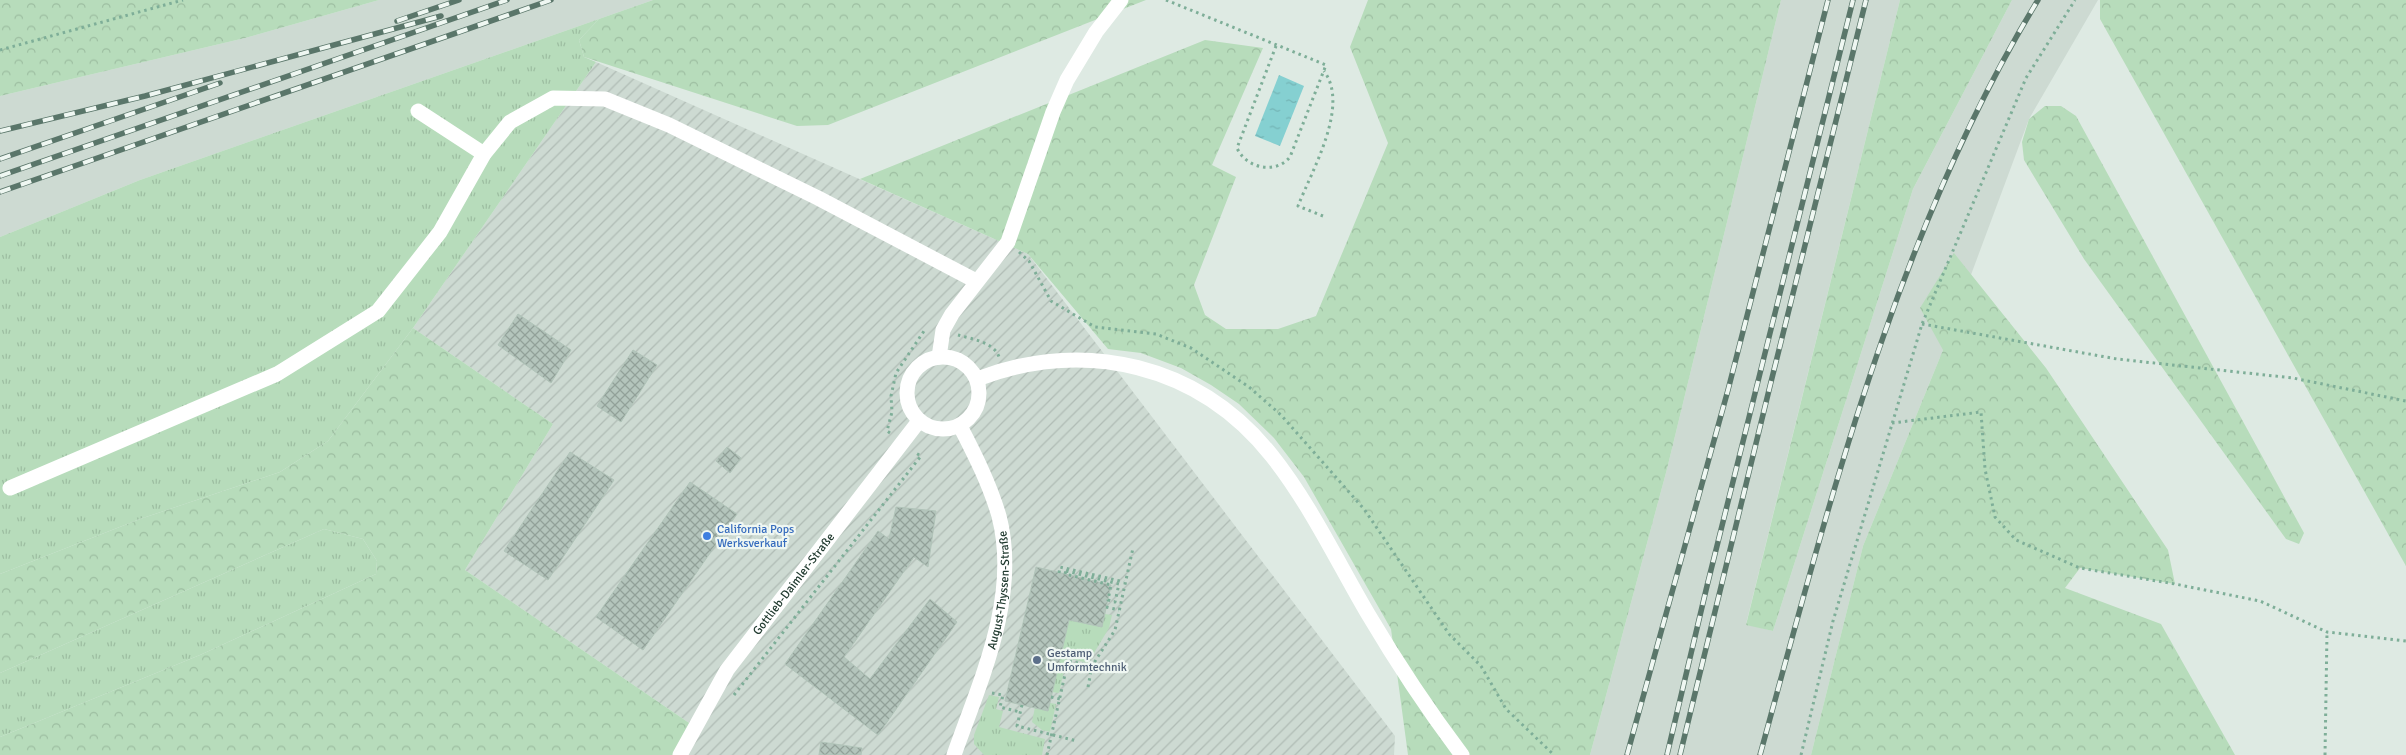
<svg xmlns="http://www.w3.org/2000/svg" width="2406" height="755" font-family="Signika,sans-serif">
  <style>
    .built { fill: #cddad2 }
    .industrial { fill: url(#industrial-furrows) }
    .grass { fill: url(#grass-tufts) }
    .forest { fill: url(#forest-crowns) }
    .water { fill: url(#water-ripples) }
    .building { fill: url(#building-cross-hatch); stroke: #b1c4b9 }
    .lines { fill: none; stroke-linecap: round; stroke-linejoin: round }
    .path { stroke: #7eae98; stroke-width: 3; stroke-dasharray: 2.5 4; stroke-linecap: butt }
    .minor { stroke: #fff; stroke-width: 15 }
    .rail-casing { stroke: #5a766a; stroke-width: 5.5 }
    .rail { stroke: #eff7f2; stroke-width: 4; stroke-dasharray: 11; stroke-linecap: butt }
    .shop-dot { fill: #3f7fe0; stroke: #eff7f2; stroke-width: 2 }
    .service-dot { fill: #5c6f8a; stroke: #eff7f2; stroke-width: 2 }
    .labels { text-anchor: middle; stroke-width: 4.5; stroke-linejoin: round; paint-order: stroke }
    .shop-label { font-size: 12px; fill: #366cbe; stroke: #eff7f2; text-anchor: start }
    .street-label { font-size: 12px; fill: #203a2f; stroke: #eff7f2 }
    .service-label { font-size: 12px; fill: #4e5e75; stroke: #eff7f2; text-anchor: start }
  </style>
  <defs>
    <pattern id="industrial-furrows" width="10" height="10" patternUnits="userSpaceOnUse" patternTransform="scale(1.25)"><rect width="10" height="10" fill="#cddad2"/><path d="M-1 1l2-2M0 10L10 0M9 11l2-2" fill="none" stroke="#b0bcb5"/></pattern>
    <pattern id="grass-tufts" width="24" height="20" patternUnits="userSpaceOnUse" patternTransform="scale(1.25)"><rect width="24" height="20" fill="#b7dcbb"/><path d="M3 7l-1-3M5 7V3M7 7l1-3M15 17l-1-3M17 17v-4M19 17l1-3" fill="none" stroke="#9dbea1"/></pattern>
    <pattern id="forest-crowns" width="20" height="18" patternUnits="userSpaceOnUse" patternTransform="scale(1.25)"><rect width="20" height="18" fill="#b7dcbb"/><path d="M2 6a3 3 0 1 1 6 0M12 15a3 3 0 1 1 6 0" fill="none" stroke="#9dbea1"/></pattern>
    <pattern id="water-ripples" width="26" height="14" patternUnits="userSpaceOnUse" patternTransform="scale(1.25)"><rect width="26" height="14" fill="#85d0d1"/><path d="M2 4q2-2 4 0t4 0M15 11q2-2 4 0t4 0" fill="none" stroke="#73b3b4"/></pattern>
    <pattern id="building-cross-hatch" width="8" height="8" patternUnits="userSpaceOnUse" patternTransform="scale(1.25)"><rect width="8" height="8" fill="#b4c5bc"/><path d="M0 0l8 8M0 8l8-8" fill="none" stroke="#92a199"/></pattern>
  </defs>
  <rect width="100%" height="100%" fill="#deeae3"/>
  <g class="built">
    <polygon points="379,0 653,0 140,180 0,237 0,96 245,38"/>
    <polygon points="1781,0 1900,0 1746,624 1773,631 1913,189 2012,0 2098,0 2029,119 1943,350 1863,546 1811,755 1590,755 1667,469"/>
  </g>
  <polygon class="industrial" points="596,62 1028,254 1395,736 1394,755 680,755 695,727 465,570 553,424 413,328"/>
  <g class="grass">
    <polygon points="599,19 579,40 584,57 596,62 413,328 328,441 280,472 140,519 0,574 0,237 140,180"/>
    <polygon points="324,529 363,539 377,561 376,574 200,655 0,737 0,673"/>
    <polygon points="1105,614 1112,615 1109,628 1088,663 1067,658 1059,693 1052,692 1069,620 1101,627"/>
    <polygon points="989,695 999,697 996,709 1003,711 999,727 1045,739 1042,755 984,755 974,744 974,735"/>
    <polygon points="1050,703 1056,704 1050,732 1042,730 1032,722 1035,707"/>
  </g>
  <g class="forest">
    <polygon points="0,0 379,0 245,38 0,96"/>
    <polygon points="653,0 1146,0 828,125 797,126 584,57 579,40 599,19"/>
    <polygon points="1368,0 1781,0 1667,469 1590,755 1408,755 1391,629 1304,477 1274,438 1239,404 1211,385 1181,368 1141,353 1108,349 1028,254 860,179 1205,40 1263,48 1212,165 1236,177 1194,285 1205,315 1226,329 1278,329 1316,316 1388,143 1350,47"/>
    <polygon points="1900,0 2012,0 1913,189 1773,631 1746,625"/>
    <polygon points="2100,0 2406,0 2406,566 2100,19"/>
    <polygon points="2045,106 2061,106 2076,116 2304,533 2299,544 2286,539 2084,259 2024,160 2022,142 2029,119"/>
    <polygon points="1954,253 2046,368 2168,550 2175,584 2080,568 2065,588 2161,624 2235,755 1811,755 1863,546 1943,350 1920,308"/>
    <polygon points="413,328 553,424 465,570 695,727 680,755 0,755 0,737 200,655 376,574 377,561 363,539 324,529 0,673 0,574 140,519 280,472 328,441"/>
  </g>
  <polygon class="water" points="1279,75 1304,86 1280,146 1255,136"/>
  <g class="building">
    <polygon points="518,314 571,350 551,383 498,345"/>
    <polygon points="633,350 657,365 621,422 597,406"/>
    <polygon points="727,447 741,458 730,473 716,461"/>
    <polygon points="570,452 614,480 548,580 504,551"/>
    <polygon points="690,482 737,514 643,650 596,617"/>
    <polygon points="896,507 936,511 928,567 914,557 844,657 870,679 930,599 957,622 878,735 785,664 878,531 889,539"/>
    <polygon points="1036,567 1111,585 1102,627 1069,620 1048,711 1005,701"/>
    <polygon points="821,742 862,748 861,755 819,755"/>
  </g>
  <g class="lines">
    <g class="path">
      <path d="M1166,0L1326,65L1290,157C1275,175 1246,168 1237,148L1276,46"/>
      <polyline points="0,50 183,0"/>
      <path d="M1323,216L1298,206C1312,170 1350,106 1324,71"/>
      <polyline points="1019,252 1029,261 1051,301 1095,327 1156,334 1191,348 1249,387 1281,415 1364,509 1449,634 1481,666 1506,709 1554,755"/>
      <polyline points="1922,324 2117,359 2293,378 2406,401"/>
      <path d="M958,335C972,339 994,342 999,357"/>
      <polyline points="1892,423 1981,412 1985,469 1995,517 2016,540 2080,568 2175,584 2260,601 2327,632 2406,641"/>
      <polyline points="890,433 887,431 892,412 891,396 896,373 926,328"/>
      <polyline points="721,537 731,544"/>
      <polygon points="1066,571 1119,584 1115,602 1108,600 1111,585 1065,574"/>
      <polyline points="1059,573 1060,567 1124,582"/>
      <polyline points="1106,607 1119,610"/>
      <polyline points="1088,687 1092,666 1115,630 1133,548"/>
      <polyline points="992,693 1003,695 1000,707 1020,712"/>
      <polyline points="734,695 921,456 914,452"/>
      <polyline points="1051,697 1060,699"/>
      <polyline points="1022,705 1017,726 1077,741"/>
      <polyline points="1047,755 1068,661 1092,666"/>
      <polyline points="1801,755 1833,621 1922,324 2026,78 2075,0"/>
      <polyline points="2325,755 2327,632"/>
    </g>
    <g class="minor">
      <polyline points="418,111 484,154"/>
      <circle cx="943" cy="393" r="36"/>
      <polyline points="939,357 943,330 952,314 1008,242 1053,112 1067,80 1096,32 1121,0"/>
      <path d="M977,379C1085,338 1199,364 1272,456C1310,504 1337,561 1368,614C1397,663 1428,710 1462,755"/>
      <polyline points="10,488 277,374 378,311 440,232 484,154 510,122 553,98 605,99 669,125 818,198 976,281"/>
      <path id="s1" d="M680,755L727,670L919,421"/>
      <path id="s2" d="M954,755C980,681 1020,597 999,516C990,485 975,455 960,426"/>
    </g>
    <g class="rail-casing">
      <g id="rail">
        <polyline points="397,21 459,0"/>
        <polyline points="0,131 145,96 441,16"/>
        <polyline points="0,159 220,83"/>
        <polyline points="0,176 507,0"/>
        <polyline points="0,192 551,0"/>
        <polyline points="1627,755 1728,390 1828,0"/>
        <polyline points="1667,755 1707,586 1853,0"/>
        <polyline points="1680,755 1770,386 1866,0"/>
        <path d="M1760,755C1831,497 1897,231 2038,0"/>
      </g>
    </g>
    <use href="#rail" class="rail"/>
  </g>
  <circle class="shop-dot" cx="707" cy="536" r="5"/>
  <circle class="service-dot" cx="1037" cy="660" r="5"/>
  <g class="labels">
    <g class="shop-label">
      <text x="717" y="533">California Pops<tspan x="717" dy="14">Werksverkauf</tspan></text>
    </g>
    <g class="street-label">
      <text dy="4" stroke="none"><textPath href="#s1" startOffset="206">Gottlieb-Daimler-Straße</textPath></text>
      <text dy="4" stroke="none"><textPath href="#s2" startOffset="172">August-Thyssen-Straße</textPath></text>
    </g>
    <g class="service-label">
      <text x="1047" y="657">Gestamp<tspan x="1047" dy="14">Umformtechnik</tspan></text>
    </g>
  </g>
</svg>
